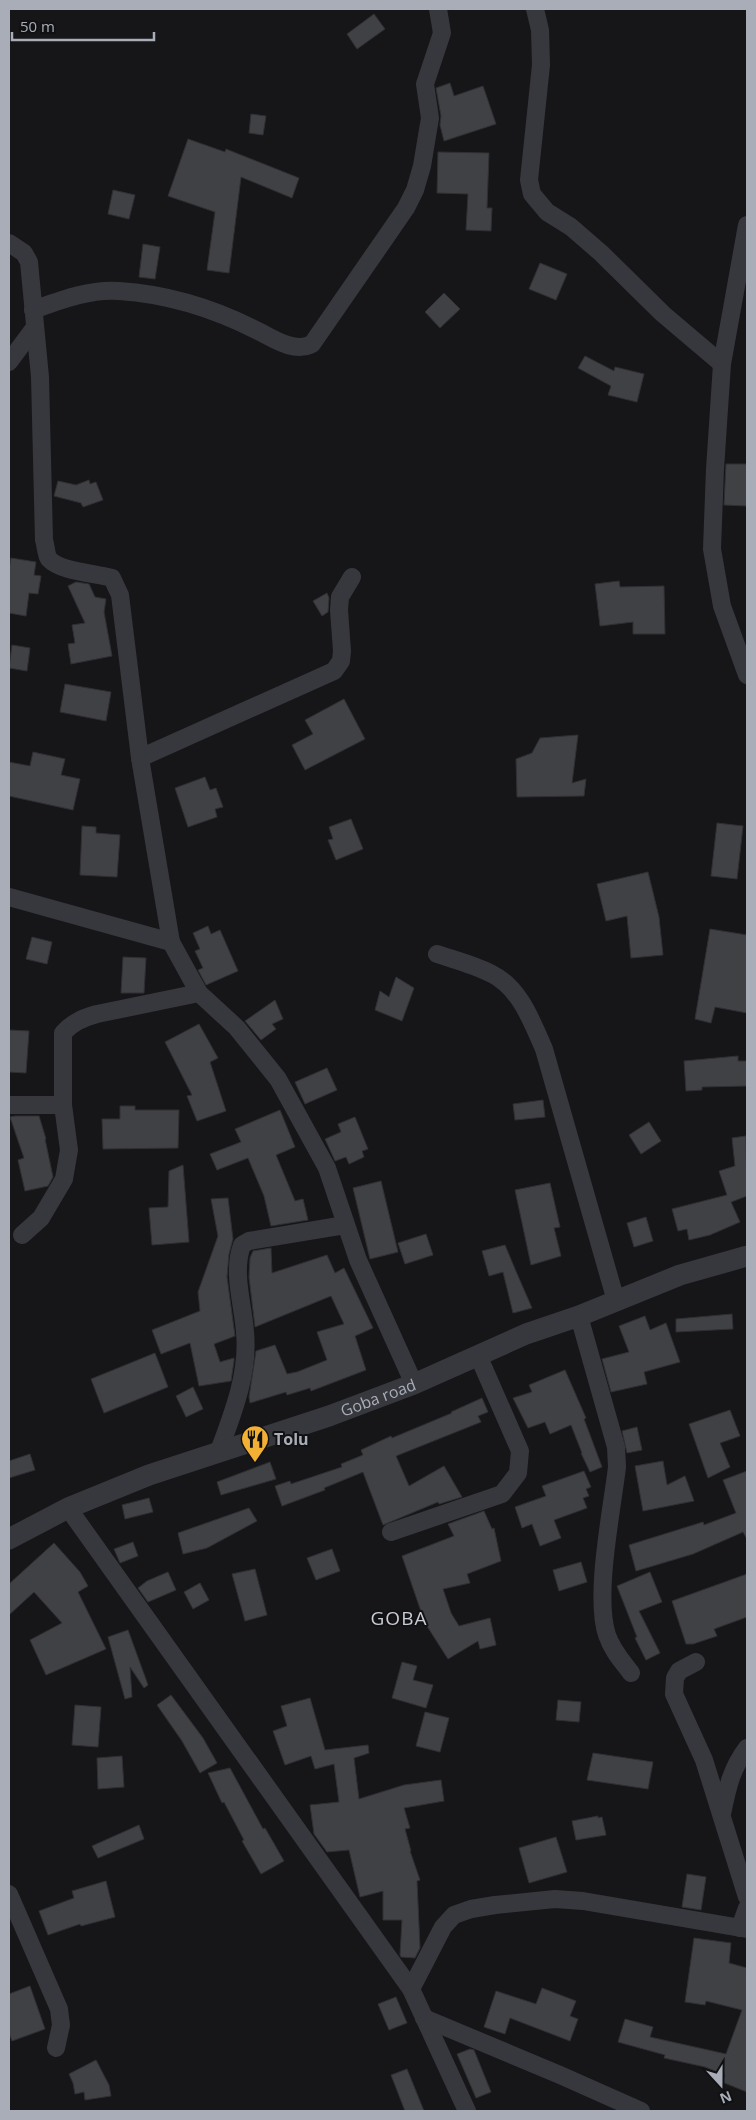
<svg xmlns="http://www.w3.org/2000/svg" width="756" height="2120" font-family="'Open Sans',sans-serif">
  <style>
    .building { fill: #404145; stroke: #303034 }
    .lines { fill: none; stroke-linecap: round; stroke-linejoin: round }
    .minor { stroke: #37383d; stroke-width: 18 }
    .tertiary { stroke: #37383d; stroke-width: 21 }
    .labels { text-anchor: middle; stroke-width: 4; stroke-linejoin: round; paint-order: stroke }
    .street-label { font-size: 16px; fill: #a8adb8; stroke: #111113 }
    .poi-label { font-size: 16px; font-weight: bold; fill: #a8adb8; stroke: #111113; text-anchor: start }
    .quarter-label { font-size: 19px; letter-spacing: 1px; fill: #c9ccd4; stroke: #111113 }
  </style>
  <rect width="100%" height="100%" fill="#161618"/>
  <g class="building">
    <polygon points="374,14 385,29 357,49 347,34"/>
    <polygon points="450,83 454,96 483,86 496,124 444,141 440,125 441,116 436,88"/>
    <polygon points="251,114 266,116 263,135 249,133"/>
    <polygon points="188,139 225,152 226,149 299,178 292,198 241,177 229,273 207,270 215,212 168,196"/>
    <polygon points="438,152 489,153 487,208 492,208 491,231 466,230 468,194 437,193"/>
    <polygon points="113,190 135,195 129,219 108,214"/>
    <polygon points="143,244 160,247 155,279 139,277"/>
    <polygon points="540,263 567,274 556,300 529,289"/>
    <polygon points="444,293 460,309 440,328 425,312"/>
    <polygon points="585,356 614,371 615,367 644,374 637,402 608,395 611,386 578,368"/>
    <polygon points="726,464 747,464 747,506 724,505"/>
    <polygon points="89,480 90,484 96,482 103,500 83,507 81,503 54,496 58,481 76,485"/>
    <polygon points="11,558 36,562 34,575 41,576 38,594 29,593 26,616 9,613 9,569"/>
    <polygon points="619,581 620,587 664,586 665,634 633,634 633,622 600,626 595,584"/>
    <polygon points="76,582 89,584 95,597 106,599 104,612 112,656 71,664 68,644 75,643 72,625 85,623 68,586"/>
    <polygon points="327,593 329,598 328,612 322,616 313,601"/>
    <polygon points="12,645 30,648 27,671 9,668"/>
    <polygon points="65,684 111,692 106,721 60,712"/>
    <polygon points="344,699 365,739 305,770 292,745 313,734 305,720"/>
    <polygon points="578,735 572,783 586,779 584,796 517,797 516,759 532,753 540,738"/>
    <polygon points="33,752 65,759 61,775 80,779 73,810 9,796 9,762 30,766"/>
    <polygon points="205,777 210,790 216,788 223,807 215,809 217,817 188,827 175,788"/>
    <polygon points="351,819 363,849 336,860 328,840 333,839 329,827"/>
    <polygon points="717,823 743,826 737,879 711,876"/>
    <polygon points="82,826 96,827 96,833 120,835 117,877 80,875"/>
    <polygon points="648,872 659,917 663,955 631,958 627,916 606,921 597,884"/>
    <polygon points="208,926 211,934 220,930 238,971 206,985 198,970 203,968 195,951 200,949 193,933"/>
    <polygon points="710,929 747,935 747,1013 715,1007 711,1023 695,1019"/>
    <polygon points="32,937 52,942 47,964 26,959"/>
    <polygon points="123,957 146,958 144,993 121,993"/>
    <polygon points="396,977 414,988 402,1021 375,1010 380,991 389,997"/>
    <polygon points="275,1000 283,1019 272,1024 276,1029 261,1040 245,1021"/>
    <polygon points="199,1024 218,1058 210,1062 226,1111 197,1121 187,1096 192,1095 165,1042"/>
    <polygon points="9,1030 29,1031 26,1073 9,1072"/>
    <polygon points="738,1056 738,1061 747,1061 747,1086 702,1087 702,1090 686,1091 684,1061"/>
    <polygon points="327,1068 337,1090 305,1104 295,1082"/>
    <polygon points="543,1100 545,1117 515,1120 513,1104"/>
    <polygon points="120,1106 135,1106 135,1110 179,1110 178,1148 103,1149 102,1119 120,1119"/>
    <polygon points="280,1110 295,1147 276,1155 295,1201 303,1199 308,1220 271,1226 264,1196 248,1158 217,1170 210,1154 241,1142 235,1129"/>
    <polygon points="15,1116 39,1116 46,1139 45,1139 53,1177 48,1186 25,1191 18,1160 24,1158 10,1117"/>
    <polygon points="355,1117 368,1149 362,1151 364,1157 349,1164 346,1157 335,1161 325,1139 341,1132 338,1124"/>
    <polygon points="649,1122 661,1141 641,1154 629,1135"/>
    <polygon points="746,1136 747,1196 731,1202 740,1222 710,1235 689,1240 687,1229 678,1231 672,1209 727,1195 719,1171 735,1166 732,1138"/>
    <polygon points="183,1165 189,1242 152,1245 149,1208 168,1207 169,1171"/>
    <polygon points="381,1181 398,1252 370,1259 353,1188"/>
    <polygon points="550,1183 560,1227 554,1228 561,1256 531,1265 515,1190"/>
    <polygon points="228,1198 233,1239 229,1254 227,1277 235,1336 214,1344 220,1362 234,1358 234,1361 231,1381 199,1386 190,1343 161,1354 152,1330 200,1311 198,1292 218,1236 211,1199"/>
    <polygon points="646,1217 653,1241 634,1247 627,1223"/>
    <polygon points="426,1234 433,1255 405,1264 398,1243"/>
    <polygon points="505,1245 515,1269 532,1308 513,1313 503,1272 489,1276 482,1251"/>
    <polygon points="271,1248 272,1273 327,1255 335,1273 344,1268 373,1328 355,1336 366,1370 311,1391 310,1388 287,1395 286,1392 250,1403 249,1397 256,1351 275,1345 287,1374 297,1372 327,1360 317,1332 344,1324 331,1296 255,1327 249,1277 250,1258 253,1251"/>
    <polygon points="732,1314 733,1329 676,1332 676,1319"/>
    <polygon points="645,1316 650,1330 666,1323 680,1362 644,1372 647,1384 611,1392 602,1359 629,1352 619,1326"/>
    <polygon points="155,1353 168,1387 104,1413 91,1379"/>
    <polygon points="565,1370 586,1418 584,1419 602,1467 590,1472 581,1453 582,1453 571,1425 550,1434 545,1422 528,1428 513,1398 532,1392 529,1385"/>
    <polygon points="193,1387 203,1409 186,1417 176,1396"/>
    <polygon points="482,1398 488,1412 478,1416 481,1422 396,1456 409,1486 444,1466 462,1497 439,1504 438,1502 383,1525 363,1472 324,1488 325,1490 282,1506 275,1486 290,1481 291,1484 342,1467 341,1464 363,1455 361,1450 391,1436 392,1438 452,1413 451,1412"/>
    <polygon points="730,1410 740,1436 720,1443 730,1467 708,1478 689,1424"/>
    <polygon points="637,1427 642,1450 627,1453 622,1431"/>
    <polygon points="30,1454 35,1470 9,1478 9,1461"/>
    <polygon points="663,1461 667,1485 685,1476 694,1501 643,1511 635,1466"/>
    <polygon points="270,1462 276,1479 221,1495 217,1482"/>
    <polygon points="584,1471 591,1487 586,1489 589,1496 583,1498 587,1508 554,1520 561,1538 540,1546 532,1524 522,1528 515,1507 546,1496 542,1486"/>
    <polygon points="747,1471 747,1539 743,1532 693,1554 636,1571 629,1545 703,1522 704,1525 736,1513 723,1480"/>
    <polygon points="149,1498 153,1512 125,1519 122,1505"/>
    <polygon points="249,1508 257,1521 207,1548 183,1554 178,1533"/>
    <polygon points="484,1511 492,1529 494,1528 501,1561 467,1574 470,1583 443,1589 451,1613 459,1626 490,1618 496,1645 480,1649 478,1641 448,1659 425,1623 402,1556 454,1536 448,1524"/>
    <polygon points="133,1542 138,1556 120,1563 114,1549"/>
    <polygon points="54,1543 80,1572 88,1586 78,1592 106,1649 46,1675 30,1640 62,1623 34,1592 9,1615 9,1584"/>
    <polygon points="332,1549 340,1571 316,1580 307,1558"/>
    <polygon points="581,1562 587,1582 559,1591 553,1570"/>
    <polygon points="255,1569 267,1615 245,1621 232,1574"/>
    <polygon points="168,1572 176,1590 148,1602 138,1588 147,1581"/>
    <polygon points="650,1572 662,1602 639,1611 660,1653 646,1660 635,1638 637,1637 617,1586"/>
    <polygon points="747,1574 747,1617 714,1629 717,1636 693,1644 686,1644 672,1601"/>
    <polygon points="200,1583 209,1600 193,1609 184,1592"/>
    <polygon points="128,1630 148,1685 144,1688 130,1667 132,1697 125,1699 108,1637"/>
    <polygon points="402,1662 417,1666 413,1680 433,1685 426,1708 392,1698"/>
    <polygon points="171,1695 203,1738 217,1763 200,1773 182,1741 157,1705"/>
    <polygon points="310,1698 325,1750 368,1745 369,1753 354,1758 359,1799 404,1785 441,1780 444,1801 404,1808 410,1828 405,1829 411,1851 410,1851 420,1880 417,1881 420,1948 415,1958 401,1957 400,1955 402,1920 383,1920 383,1891 360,1897 349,1850 327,1852 314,1834 310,1805 339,1802 334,1764 315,1769 311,1756 285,1765 273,1731 287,1726 281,1706"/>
    <polygon points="558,1700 581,1702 579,1722 556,1720"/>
    <polygon points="75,1705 101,1707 98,1747 72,1745"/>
    <polygon points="425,1712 449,1718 440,1752 416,1746"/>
    <polygon points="593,1753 653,1762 648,1789 587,1780"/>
    <polygon points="122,1756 124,1787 98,1789 97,1758"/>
    <polygon points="230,1768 263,1829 265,1828 284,1861 261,1874 242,1841 244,1840 224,1802 222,1803 208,1773"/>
    <polygon points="598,1816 598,1818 602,1817 606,1835 576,1840 572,1821"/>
    <polygon points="139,1825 144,1839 98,1858 92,1846"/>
    <polygon points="556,1837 567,1872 529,1883 519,1848"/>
    <polygon points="687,1874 706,1877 701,1910 682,1907"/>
    <polygon points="106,1881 115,1917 81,1926 80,1924 48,1935 39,1911 74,1898 72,1891"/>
    <polygon points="694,1938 731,1943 729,1963 747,1968 747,2092 722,2082 725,2075 705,2067 664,2058 665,2055 618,2042 625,2019 653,2027 650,2037 726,2054 742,2010 706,2001 705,2005 685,2002"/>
    <polygon points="30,1986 45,2029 12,2041 9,2033 9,1994"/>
    <polygon points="542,1988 576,2001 570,2016 578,2019 570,2041 510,2018 505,2034 484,2027 496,1991 536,2004"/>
    <polygon points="396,1997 407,2023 389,2030 378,2004"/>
    <polygon points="470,2049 474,2050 491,2092 476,2098 457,2054"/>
    <polygon points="96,2060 109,2085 111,2096 85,2100 84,2092 75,2094 73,2083 69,2074"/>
    <polygon points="407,2069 424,2111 405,2111 391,2075"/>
  </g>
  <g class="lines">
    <g class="minor">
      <polyline points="535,9 540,30 541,65 529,180 532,194 547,212 571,227 601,253 663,314 722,364"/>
      <polyline points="747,225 722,364 715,469 712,549 722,606 747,675"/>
      <path d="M9,243L24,253L29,262L40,377L44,540C46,546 46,555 49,559C61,572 94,573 112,578L120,595L140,758L171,942L199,993L237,1028L278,1079L327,1168L358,1260L414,1384"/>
      <path d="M33,310C61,300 89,289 119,291C167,294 215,309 258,331C274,339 294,353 312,344L406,208L415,190L422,166L430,118L425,84L442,33L438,9"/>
      <polyline points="9,362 35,327"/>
      <polyline points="140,758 334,671 341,661 342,651 339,610 340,597 352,577"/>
      <polyline points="9,897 171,942"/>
      <path d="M437,954C455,960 475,965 492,974C520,988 532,1022 544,1049L616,1301"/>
      <polyline points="9,1105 63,1105"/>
      <path d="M22,1235L41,1218L64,1179L69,1150L63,1105V1033C73,1022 83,1018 97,1014L199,993"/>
      <path d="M579,1316L616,1447L617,1467C612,1510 594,1596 607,1635C612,1650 622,1661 631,1673"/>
      <path d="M219,1451C233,1413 249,1373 245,1332C243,1303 232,1273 242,1245L249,1241L345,1225"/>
      <polyline points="68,1508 411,1989 467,2111"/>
      <polyline points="391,1532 502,1494 518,1473 520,1451 478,1355"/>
      <polyline points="696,1662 679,1671 675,1678 674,1694 704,1760 747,1897"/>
      <path d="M722,1814C727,1789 731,1769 747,1748"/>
      <polyline points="9,1894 59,2009 61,2025 56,2048"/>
      <polyline points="740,1928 747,1908"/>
      <polyline points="411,1989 443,1927 454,1915 471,1909 495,1905 555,1899 583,1901 747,1929"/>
      <polyline points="424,2018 560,2075 641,2111"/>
    </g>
    <path class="tertiary" id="s1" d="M9,1539L68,1508L149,1475L329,1416L414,1384L526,1334L579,1316L680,1275L747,1256"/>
  </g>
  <defs>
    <g id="restaurant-pin" transform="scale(1.4375)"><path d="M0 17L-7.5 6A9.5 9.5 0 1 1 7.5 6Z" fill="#f2b134" stroke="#111113"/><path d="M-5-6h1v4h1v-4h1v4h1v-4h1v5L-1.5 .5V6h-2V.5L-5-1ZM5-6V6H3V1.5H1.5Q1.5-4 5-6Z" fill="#111"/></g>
  </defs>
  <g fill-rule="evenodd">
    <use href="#restaurant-pin" x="255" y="1439"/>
  </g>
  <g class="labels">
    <g class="street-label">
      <text dy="6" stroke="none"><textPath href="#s1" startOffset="396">Goba road</textPath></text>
    </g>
    <g class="poi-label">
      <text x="274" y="1445">Tolu</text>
    </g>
    <g class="quarter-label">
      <text x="399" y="1625">GOBA</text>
    </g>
  </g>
  <rect width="756" height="2120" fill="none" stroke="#a8adb8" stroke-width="20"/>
  <g transform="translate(721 2085) rotate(159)" stroke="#111113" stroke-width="4" paint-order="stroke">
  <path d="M0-4L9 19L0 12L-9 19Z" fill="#a8adb8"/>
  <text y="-8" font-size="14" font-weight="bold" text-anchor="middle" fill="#a8adb8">N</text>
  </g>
  <path d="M12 32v8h142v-8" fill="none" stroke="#a8adb8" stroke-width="2.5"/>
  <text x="20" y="32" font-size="15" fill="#a8adb8" stroke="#111113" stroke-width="4" paint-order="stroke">50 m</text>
</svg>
